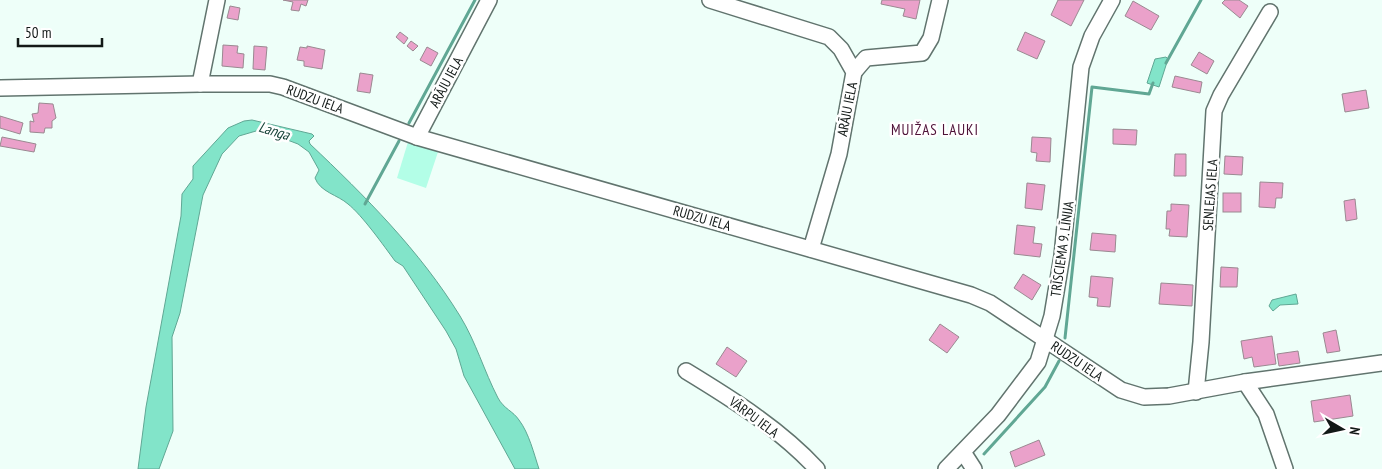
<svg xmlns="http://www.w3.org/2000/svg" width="1382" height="469" font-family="'PT Sans Narrow',sans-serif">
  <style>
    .green { fill: #b3fee7 }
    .water { fill: #82e4c9; stroke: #60a794 }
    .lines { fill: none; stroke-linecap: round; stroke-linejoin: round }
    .stream { stroke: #60a794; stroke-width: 3 }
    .building { fill: #eaa1ca; stroke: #9a8991 }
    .minor-casing { stroke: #61746e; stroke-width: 18 }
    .minor { stroke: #fff; stroke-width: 15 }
    .labels { text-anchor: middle; stroke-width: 5; stroke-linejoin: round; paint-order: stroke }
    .street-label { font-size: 14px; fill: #121917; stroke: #fff }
    .neighbourhood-label { font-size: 15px; letter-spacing: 1px; fill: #4e1238; stroke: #fff }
    .water-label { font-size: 15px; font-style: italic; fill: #133f35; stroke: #fff }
  </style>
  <rect width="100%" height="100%" fill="#eefff9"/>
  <polygon class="green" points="408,142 438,152 426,188 397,178"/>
  <g class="water">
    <polygon points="1166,57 1168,59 1159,87 1147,83 1155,59"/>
    <path d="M252,120L312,134L314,136L309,141L310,144C365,196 420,251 460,316C476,342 484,371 498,398C504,409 513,411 519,420C529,433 534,454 539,469H515L464,376L456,349L446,331L403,266L395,261C384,246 362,215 348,204C338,195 320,192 315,178L319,170L309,152L298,144L269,133L256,131L239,136L222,154L203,195L180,313L172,337L173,431L159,469H138L146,407L181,216L182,194L193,179V166L228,128L244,121Z"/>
    <polygon points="1296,294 1298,304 1280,305 1273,311 1269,306 1272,300"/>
  </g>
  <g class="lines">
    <g class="stream">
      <polyline points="1166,63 1201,0"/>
      <polyline points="409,123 475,0"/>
      <polyline points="365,204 399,141"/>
      <polyline points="1065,338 1092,87 1149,94 1153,83"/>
      <polyline points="984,454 1045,387 1059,361"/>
    </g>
  </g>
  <g class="building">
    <polygon points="283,0 308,0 306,6 301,4 299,11 291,10 293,2"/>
    <polygon points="882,0 920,0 916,19 903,16 905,9 881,4"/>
    <polygon points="1058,0 1084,0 1071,26 1051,15"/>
    <polygon points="1225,0 1239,0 1248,6 1240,18 1222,3"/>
    <polygon points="1133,1 1159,16 1151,30 1125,16"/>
    <polygon points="230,6 240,8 238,20 227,18"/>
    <polygon points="400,32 408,38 404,44 396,37"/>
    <polygon points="1025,32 1045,41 1037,59 1017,50"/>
    <polygon points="411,41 418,46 413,51 407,46"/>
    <polygon points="223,45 238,46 237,53 244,54 243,68 222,66"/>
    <polygon points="254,46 267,47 265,70 253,69"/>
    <polygon points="307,46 325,50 322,69 304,66 304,61 297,60 300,47 307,48"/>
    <polygon points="427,47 438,53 431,66 420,60"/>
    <polygon points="1199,52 1214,61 1207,74 1191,65"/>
    <polygon points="360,73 373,75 370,93 357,91"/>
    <polygon points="1175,76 1202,82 1200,93 1172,87"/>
    <polygon points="1366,90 1369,108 1345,112 1342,94"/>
    <polygon points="39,103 53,104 56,118 52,121 52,128 45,128 44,133 30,132 30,121 34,122 32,114 38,113"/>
    <polygon points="0,116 23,123 20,134 0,128"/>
    <polygon points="1113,129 1137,130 1136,145 1113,144"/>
    <polygon points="2,137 36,144 34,152 0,146"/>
    <polygon points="1032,137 1051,138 1050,162 1036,161 1037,153 1031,152"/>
    <polygon points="1175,154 1186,154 1186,176 1174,176"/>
    <polygon points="1225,156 1243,157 1242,175 1224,174"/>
    <polygon points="1260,182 1283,183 1282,198 1276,198 1275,208 1259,207"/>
    <polygon points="1027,183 1045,185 1042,210 1025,208"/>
    <rect x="1223" y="193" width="18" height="19"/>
    <polygon points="1355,199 1357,219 1346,221 1344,201"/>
    <polygon points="1171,204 1189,205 1187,237 1169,236 1170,229 1166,229 1167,211 1171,211"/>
    <polygon points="1017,225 1035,227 1033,243 1042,244 1040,257 1014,254"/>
    <polygon points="1092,233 1116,235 1115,252 1090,250"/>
    <polygon points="1221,267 1238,268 1237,287 1220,287"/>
    <polygon points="1023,274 1041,285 1032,300 1014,288"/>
    <polygon points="1091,276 1113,278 1110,307 1097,306 1098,298 1089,297"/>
    <polygon points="1161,283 1193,285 1192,306 1159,304"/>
    <polygon points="940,324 959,337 947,353 929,340"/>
    <polygon points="1336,330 1340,351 1327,353 1323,333"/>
    <polygon points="1272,336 1276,364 1254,367 1252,357 1244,359 1241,341"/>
    <polygon points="727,347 747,361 736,377 716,364"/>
    <polygon points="1298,351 1300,363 1279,366 1277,354"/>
    <polygon points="1350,395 1353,416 1314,422 1311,401"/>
    <polygon points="1039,440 1045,455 1015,467 1010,452"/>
  </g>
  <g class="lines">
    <g class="minor-casing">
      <g id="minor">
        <polyline points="710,0 829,37 841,49 854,72 839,154 811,249"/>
        <polyline points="854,72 866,58 922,53 931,38 940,0"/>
        <polyline points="200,84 217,0"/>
        <polyline points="0,88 200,84 270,84 283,87 417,137 971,295 990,303 1121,390 1144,397 1169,396 1245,382 1382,363"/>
        <polyline points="417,137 489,0"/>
        <path d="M686,371C732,399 780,429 817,469"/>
        <polyline points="1245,382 1266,414 1285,469"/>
        <polyline points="1196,392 1201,342 1214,111 1221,95 1270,12"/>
        <polyline points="963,452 974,469"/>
        <polyline points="946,469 998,415 1038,362 1052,316 1062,256 1081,67 1092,36 1112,0"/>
      </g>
    </g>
    <use href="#minor" class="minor"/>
  </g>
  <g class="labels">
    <g class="street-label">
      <text transform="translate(446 82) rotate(-62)" y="5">ARĀJU IELA</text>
      <text transform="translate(315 99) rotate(20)" y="5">RUDZU IELA</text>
      <text transform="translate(847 109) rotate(-79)" y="5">ARĀJU IELA</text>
      <text transform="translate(1210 195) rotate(-86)" y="5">SENLEJAS IELA</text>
      <text transform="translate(702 218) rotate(16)" y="5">RUDZU IELA</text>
      <text transform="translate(1062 249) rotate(-82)" y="5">TRĪSCIEMA 9. LĪNIJA</text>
      <text transform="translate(1077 361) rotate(34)" y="5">RUDZU IELA</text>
      <text transform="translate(754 417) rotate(37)" y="5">VĀRPU IELA</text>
    </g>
    <g class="neighbourhood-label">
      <text x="935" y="135">MUIŽAS LAUKI</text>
    </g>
    <g class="water-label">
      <text transform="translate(274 131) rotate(17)" y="5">Langa</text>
    </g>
  </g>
  <g transform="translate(1342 429) rotate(99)" stroke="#ffffff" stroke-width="4" paint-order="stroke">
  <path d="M0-4L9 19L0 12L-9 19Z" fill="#121917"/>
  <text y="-8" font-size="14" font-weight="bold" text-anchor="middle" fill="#121917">N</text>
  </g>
  <path d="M18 38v8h84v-8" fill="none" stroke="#121917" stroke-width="2.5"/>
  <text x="25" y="38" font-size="15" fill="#121917" stroke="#ffffff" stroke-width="4" paint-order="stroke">50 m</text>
</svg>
